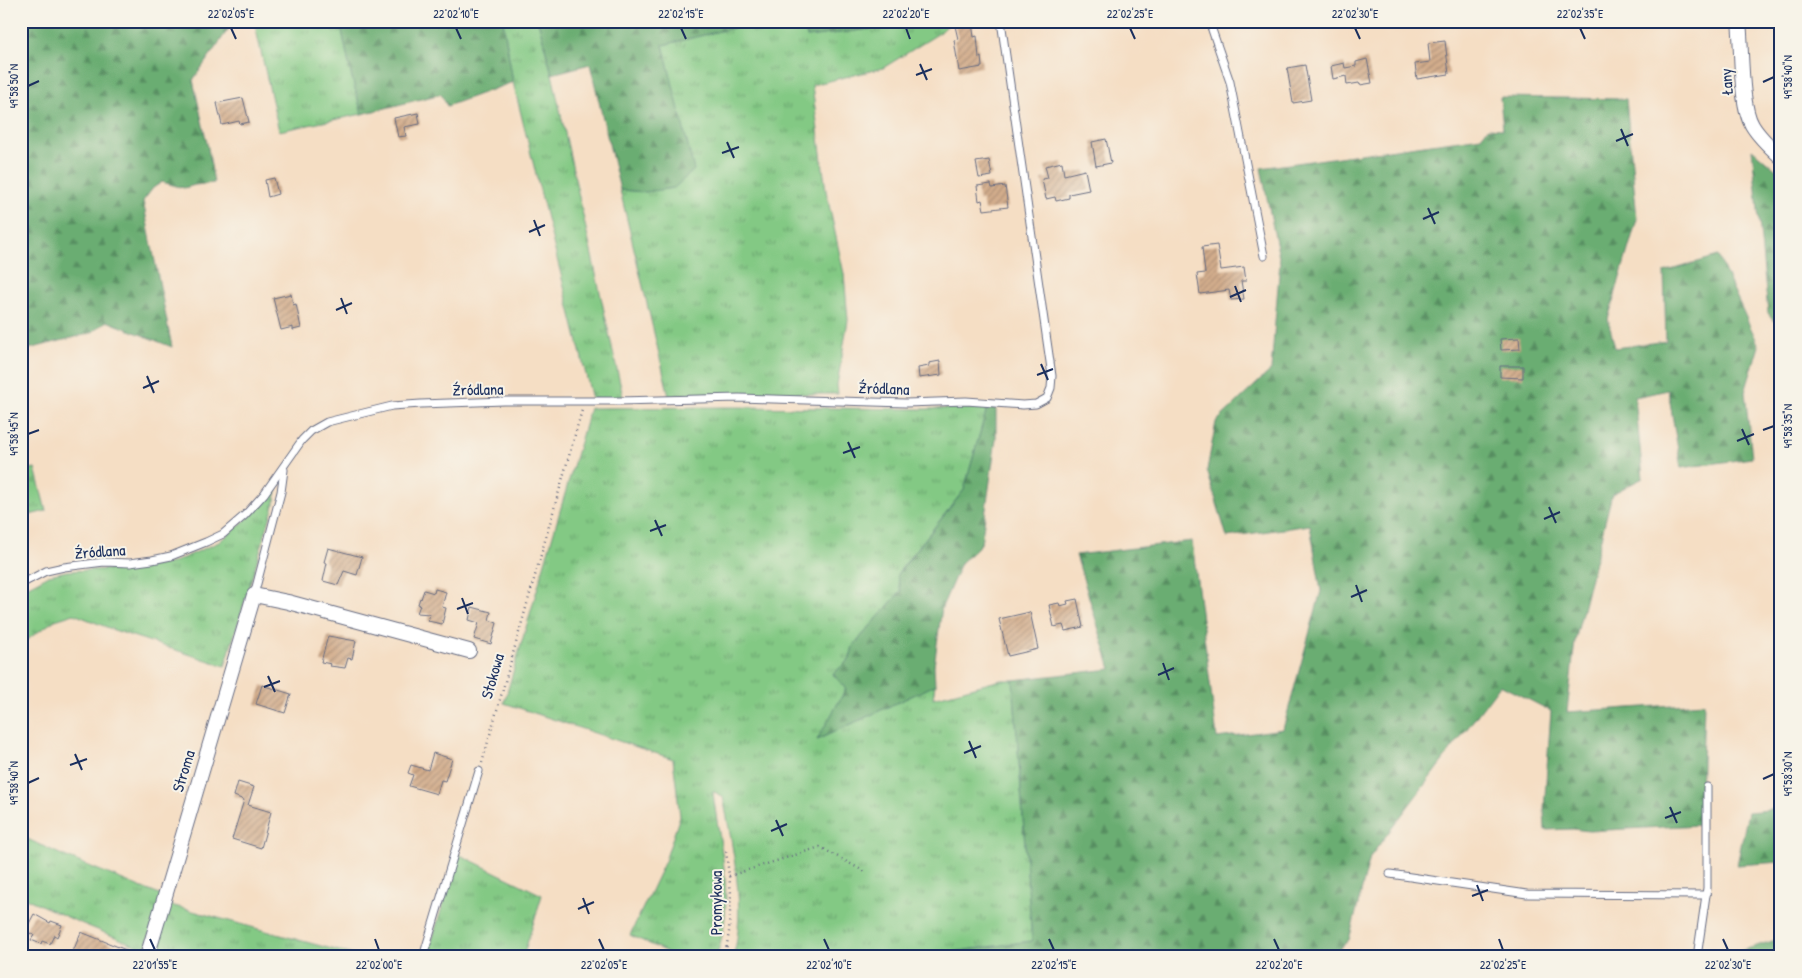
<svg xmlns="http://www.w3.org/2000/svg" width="1802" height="978" font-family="'Patrick Hand',sans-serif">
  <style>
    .grass { fill: url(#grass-tufts); stroke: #4f7c71 }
    .forest { fill: url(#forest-firs); stroke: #426e68 }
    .building { fill: url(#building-hatch) }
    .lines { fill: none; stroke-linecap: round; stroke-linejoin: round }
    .service-casing { stroke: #676c82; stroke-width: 9 }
    .minor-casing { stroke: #676c82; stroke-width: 16 }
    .path { stroke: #676c82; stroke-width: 2.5; stroke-dasharray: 1 4; stroke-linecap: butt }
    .service { stroke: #fff; stroke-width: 7 }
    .minor { stroke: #fff; stroke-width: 14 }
    .ticks { fill: none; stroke: #1b2f5e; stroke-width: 2 }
    .labels { text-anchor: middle; stroke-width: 4; stroke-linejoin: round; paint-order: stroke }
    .street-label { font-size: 16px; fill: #1b2f5e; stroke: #f7f3e8 }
    .neatline { fill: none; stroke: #1b2f5e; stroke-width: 2 }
    .ticks-label { font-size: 12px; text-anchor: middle; fill: #1b2f5e }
  </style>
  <defs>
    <pattern id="grass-tufts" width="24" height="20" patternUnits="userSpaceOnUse" patternTransform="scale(1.25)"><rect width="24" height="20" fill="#83c984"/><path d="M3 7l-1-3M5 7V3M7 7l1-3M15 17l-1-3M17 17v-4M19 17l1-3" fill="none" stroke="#6aa46f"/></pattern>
    <pattern id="forest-firs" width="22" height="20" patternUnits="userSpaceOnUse" patternTransform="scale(1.25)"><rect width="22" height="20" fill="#6aad72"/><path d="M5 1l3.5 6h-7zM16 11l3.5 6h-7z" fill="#568d61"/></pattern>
    <pattern id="building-hatch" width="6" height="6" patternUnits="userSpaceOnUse" patternTransform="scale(1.25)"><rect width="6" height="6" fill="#d3ad8c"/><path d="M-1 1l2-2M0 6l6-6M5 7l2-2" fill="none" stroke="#aa8d76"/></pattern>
  </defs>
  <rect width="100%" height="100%" fill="#f7f3e8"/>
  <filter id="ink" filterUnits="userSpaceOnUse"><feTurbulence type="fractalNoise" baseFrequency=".02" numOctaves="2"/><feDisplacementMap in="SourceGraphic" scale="10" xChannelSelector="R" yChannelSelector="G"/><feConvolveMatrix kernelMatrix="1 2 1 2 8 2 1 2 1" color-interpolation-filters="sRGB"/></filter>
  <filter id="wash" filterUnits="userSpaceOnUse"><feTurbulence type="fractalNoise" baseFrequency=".0096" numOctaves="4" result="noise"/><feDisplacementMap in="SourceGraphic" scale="20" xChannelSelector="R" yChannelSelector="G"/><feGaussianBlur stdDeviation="1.12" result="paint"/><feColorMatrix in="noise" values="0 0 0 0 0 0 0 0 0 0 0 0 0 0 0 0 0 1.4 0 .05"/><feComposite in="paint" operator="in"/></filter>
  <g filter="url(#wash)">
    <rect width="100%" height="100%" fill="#f5dec4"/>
    <g class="grass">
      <polygon points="254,21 340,21 351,74 362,114 279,131"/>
      <polygon points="503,21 538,21 552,74 623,397 592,399 513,82"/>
      <polygon points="760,21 802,21 807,37 870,29 900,21 952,21 941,32 883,68 812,85 826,191 844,274 848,320 837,385 838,394 746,394 669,396 620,190 645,192 693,170 663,45"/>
      <path d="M731,407L924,409L987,408L964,490L897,574L901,591L853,646L850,659L833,674L846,689L818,739L935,685L933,698L1001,680H1013L1032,941L916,957H733C747,912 732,844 723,797L713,791C714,805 717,819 719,833C726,875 731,916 716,957H678L630,935L665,861L680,816L673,759L504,703L590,408Z"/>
      <polygon points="35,468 46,511 21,517 21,471"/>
      <polygon points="278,485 274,505 225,666 114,630 74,614 55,620 21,644 21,590 49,575 67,571 142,568 172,563 219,542 255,512"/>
      <polygon points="21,836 62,855 162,896 145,949 78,922 21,896"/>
      <polygon points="458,854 542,895 523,957 427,957"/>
      <polygon points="167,904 361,957 168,957 154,953"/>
    </g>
    <g class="forest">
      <polygon points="21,21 234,21 193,80 208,148 214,183 195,185 184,188 162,182 153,188 143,201 172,347 107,321 91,333 21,351"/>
      <polygon points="340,21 503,21 513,82 447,106 441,94 362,114 351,74"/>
      <polygon points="538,21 760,21 663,45 694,170 674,188 645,192 620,190 590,64 552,74"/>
      <polygon points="802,21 900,21 870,29 807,37"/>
      <polygon points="1500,97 1626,99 1637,219 1608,319 1615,348 1666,341 1664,272 1718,256 1759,346 1745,392 1752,458 1681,468 1668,390 1635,397 1643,478 1612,494 1575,641 1567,712 1704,703 1700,825 1589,831 1573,829 1545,830 1544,810 1551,711 1500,685 1370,857 1349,940 1330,957 916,957 1032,941 1013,680 1111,669 1076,555 1192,541 1217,738 1283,729 1321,591 1310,525 1227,537 1207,470 1216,422 1271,370 1280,262 1261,168 1481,137 1488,128 1503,129"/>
      <polygon points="1752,149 1781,174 1781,330 1768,313"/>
      <polygon points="987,408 996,409 996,439 981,544 961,563 942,607 934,666 935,685 817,740 846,689 833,674 850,659 853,646 901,591 897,575 964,490"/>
      <polygon points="1781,809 1781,862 1737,865 1748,812"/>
      <polygon points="1781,919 1781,957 1721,957 1776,940"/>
    </g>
    <g id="blocks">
      <g class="building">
        <polygon points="972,23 974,37 977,36 979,58 981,57 982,67 959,71 954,40 958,39 955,26"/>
        <polygon points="1445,41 1449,74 1417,79 1415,64 1430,62 1428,43"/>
        <polygon points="1367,59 1372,83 1360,85 1359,83 1347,85 1346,76 1333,79 1331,66 1344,63 1345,68 1356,66 1356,62"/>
        <polygon points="1305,65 1311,100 1293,103 1287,68"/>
        <polygon points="243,98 249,122 240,124 239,121 222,125 217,103"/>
        <polygon points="418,113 420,124 404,127 406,136 398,137 394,118"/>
        <polygon points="1106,139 1111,163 1096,166 1092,142"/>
        <polygon points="989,160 992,176 979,178 976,162"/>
        <polygon points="1062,162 1064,175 1085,170 1089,190 1069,194 1069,198 1056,201 1055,197 1046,199 1042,179 1048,178 1045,166"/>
        <polygon points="274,178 278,194 268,197 265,180"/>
        <polygon points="991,184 992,188 1005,186 1008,207 984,210 982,200 979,201 977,186"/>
        <polygon points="1217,245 1221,270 1244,267 1246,281 1241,281 1244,299 1231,300 1229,290 1200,294 1197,274 1205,273 1202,247"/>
        <polygon points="291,294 293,305 296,304 301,328 293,330 293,327 281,330 273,298"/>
        <polygon points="1519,338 1520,349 1501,350 1500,339"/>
        <polygon points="940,361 941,375 919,378 918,368 929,366 929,363"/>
        <polygon points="1500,366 1523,366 1523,378 1500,377"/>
        <polygon points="328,548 362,557 357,575 344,571 338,585 323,581 327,563 324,562"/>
        <polygon points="435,589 446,592 442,607 446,608 442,624 428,621 430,614 417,613 420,605 418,604 420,598 421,599 424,590 434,593"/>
        <polygon points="1077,599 1083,627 1065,631 1063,625 1054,627 1049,605 1059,603 1060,606 1068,604 1067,601"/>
        <polygon points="472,607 491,612 489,620 497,623 491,644 474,639 479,623 469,620"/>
        <polygon points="1030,612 1038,649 1008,656 999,619"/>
        <polygon points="328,636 356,641 352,659 348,658 345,668 330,666 331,664 321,662"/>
        <polygon points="262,685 291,694 285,713 256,704"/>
        <polygon points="433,753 452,759 445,781 441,780 437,794 409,786 413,775 408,773 411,765 428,770"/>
        <polygon points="238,782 254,787 248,805 271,812 261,848 232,839 244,800 234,796"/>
        <polygon points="34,914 50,923 51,921 62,925 57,937 54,935 50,944 42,941 41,944 31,940 34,935 25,931"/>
        <polygon points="81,932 126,950 124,957 80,957 72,954"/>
      </g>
    </g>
  </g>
  <g filter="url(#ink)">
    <use href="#blocks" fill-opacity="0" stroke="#676c82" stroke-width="1"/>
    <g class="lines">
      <g class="service-casing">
        <g id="service">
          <polyline points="1209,21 1230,82 1264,256"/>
          <polyline points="21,584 46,571 64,567 104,562 130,563 152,560 171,556 206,542 223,534 245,515 264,494 302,440 311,431 327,422 392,406 421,404 504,401 619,401 739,398 906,403 966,401 1023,405 1036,404 1047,398 1051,388 1052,376 1001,21"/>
          <polyline points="254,595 281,492 284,470"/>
          <polyline points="1390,874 1527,894 1706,895"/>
          <polyline points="21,952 30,957"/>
          <polyline points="423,957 479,771"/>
          <polyline points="1697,957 1707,888 1707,787"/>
        </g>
      </g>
      <g class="minor-casing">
        <g id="minor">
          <path d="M1739,21C1742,47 1740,105 1752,125C1759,137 1771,148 1781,157"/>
          <polyline points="147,957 254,595 288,602 469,651"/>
        </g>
      </g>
      <g class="path">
        <polyline points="482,763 582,410"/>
        <polyline points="729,876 820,847 867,873"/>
        <polyline points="725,957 729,932 731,893 726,850"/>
      </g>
      <use href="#service" class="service"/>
      <use href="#minor" class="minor"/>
    </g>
  </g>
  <path class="ticks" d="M231,28L236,39M456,28L461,39M681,28L686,39M906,28L910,39M1130,28L1135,39M1355,28L1360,39M1580,28L1585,39M920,64L927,80M916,75L932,69M1763,82L1774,77M28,86L39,81M1621,129L1628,146M1616,141L1633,134M727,142L734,158M722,153L739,147M1428,208L1435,224M1423,219L1439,212M534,220L540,236M529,232L545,225M1235,286L1241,302M1230,297L1246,290M341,298L347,314M336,310L352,303M1041,364L1048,380M1037,375L1053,369M147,376L154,393M143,388L159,381M1742,429L1749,445M1763,430L1774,426M28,434L39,430M1737,441L1754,434M848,442L855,458M843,453L860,447M1549,507L1556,523M1544,519L1560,512M655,520L662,536M650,531L666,525M1356,585L1362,602M1351,597L1367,590M462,598L468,614M457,609L473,603M1163,663L1169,680M1158,675L1174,668M268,676L275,692M264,687L280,681M969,741L976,758M964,753L981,746M75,754L82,770M70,765L87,759M1763,779L1774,774M28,783L39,778M1670,807L1677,823M1665,818L1681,812M776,820L783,836M771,831L787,824M1477,885L1483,901M1472,896L1488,890M583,898L589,914M578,909L594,902M150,939L155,950M375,939L379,950M599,939L604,950M824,939L829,950M1049,939L1054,950M1274,939L1279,950M1499,939L1503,950M1723,939L1728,950"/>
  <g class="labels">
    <g class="street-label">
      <text transform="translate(1726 82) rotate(-94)" y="6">Łany</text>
      <text transform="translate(884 388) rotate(2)" y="6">Źródlana</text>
      <text transform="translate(478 389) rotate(-1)" y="6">Źródlana</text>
      <text transform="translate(100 551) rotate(-4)" y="6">Źródlana</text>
      <text transform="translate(492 676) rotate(-74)" y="6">Stokowa</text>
      <text transform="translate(183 771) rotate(-73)" y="6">Stroma</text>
      <text transform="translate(716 903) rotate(-90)" y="6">Promykowa</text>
    </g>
  </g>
  <rect width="1802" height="978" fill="none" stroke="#f7f3e8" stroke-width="55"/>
  <rect x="28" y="28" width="1746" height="922" class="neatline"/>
  <g class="ticks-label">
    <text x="231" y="18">22°02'05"E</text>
    <text x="456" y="18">22°02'10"E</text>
    <text x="681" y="18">22°02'15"E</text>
    <text x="906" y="18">22°02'20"E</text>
    <text x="1130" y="18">22°02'25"E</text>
    <text x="1355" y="18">22°02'30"E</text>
    <text x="1580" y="18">22°02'35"E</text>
    <text transform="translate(1788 77) rotate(-90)" y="4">49°58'40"N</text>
    <text transform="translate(14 86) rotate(-90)" y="4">49°58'50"N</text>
    <text transform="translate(1788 426) rotate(-90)" y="4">49°58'35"N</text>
    <text transform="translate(14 434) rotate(-90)" y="4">49°58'45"N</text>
    <text transform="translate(1788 774) rotate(-90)" y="4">49°58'30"N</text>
    <text transform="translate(14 783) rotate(-90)" y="4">49°58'40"N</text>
    <text x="155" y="969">22°01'55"E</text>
    <text x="379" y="969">22°02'00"E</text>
    <text x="604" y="969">22°02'05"E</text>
    <text x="829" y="969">22°02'10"E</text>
    <text x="1054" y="969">22°02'15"E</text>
    <text x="1279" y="969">22°02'20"E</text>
    <text x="1503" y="969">22°02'25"E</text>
    <text x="1728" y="969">22°02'30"E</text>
  </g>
</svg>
